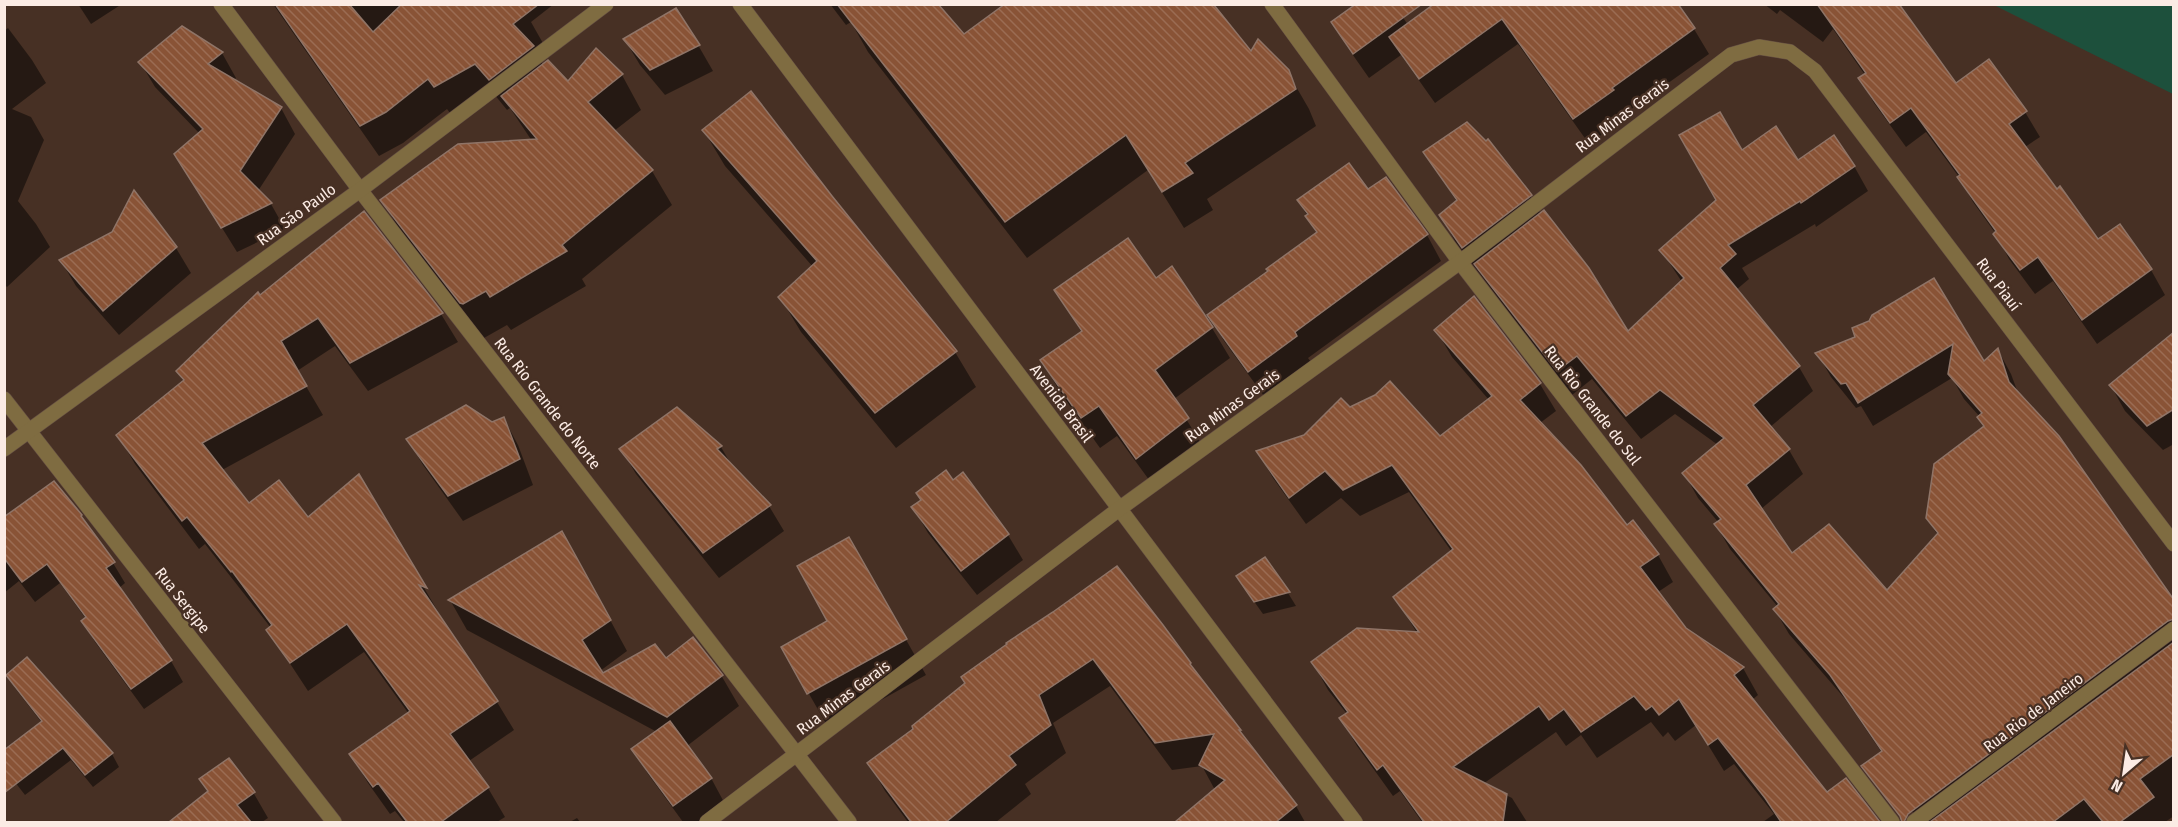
<svg xmlns="http://www.w3.org/2000/svg" width="2178" height="827" font-family="'Fira Sans Condensed',sans-serif">
  <style>
    .green { fill: #1d503c }
    .shadow { fill: #0007 }
    .building { fill: url(#building-back-hatch); stroke: #8f7467; stroke-width: 1.5 }
    .lines { fill: none; stroke-linecap: round; stroke-linejoin: round }
    .street-casing { stroke: #644e43; stroke-width: 16 }
    .street { stroke: #7f6c41; stroke-width: 15 }
    .labels { text-anchor: middle; stroke-width: 4.5; stroke-linejoin: round; paint-order: stroke }
    .street-label { font-size: 16px; fill: #fbebe4; stroke: #473024 }
  </style>
  <defs>
    <pattern id="building-back-hatch" width="6" height="6" patternUnits="userSpaceOnUse" patternTransform="scale(1.5)"><rect width="6" height="6" fill="#895336"/><path d="M-1 5l2 2M0 0l6 6M5-1l2 2" fill="none" stroke="#9b6c53"/></pattern>
  </defs>
  <rect width="100%" height="100%" fill="#473024"/>
  <polygon class="green" points="1994,5 2173,5 2173,94"/>
  <g class="shadow">
    <polygon points="78,4 122,4 91,24"/>
    <polygon points="273,4 554,4 531,22 544,45 535,51 543,65 568,84 596,51 622,75 641,110 614,131 652,171 672,205 582,279 586,286 511,330 507,325 484,338 402,234 382,200 532,141 510,108 507,110 494,94 453,117 447,109 403,143 379,156"/>
    <polygon points="830,4 936,4 964,36 1008,4 1180,4 1114,81 1287,71 1309,109 1316,126 1207,199 1213,210 1184,228 1148,170 1027,258 868,52 851,22 846,25"/>
    <polygon points="1394,4 1408,25 1676,4 1694,29 1709,54 1626,113 1627,116 1589,144 1518,44 1435,103 1401,55 1369,78 1348,48 1333,23"/>
    <polygon points="1764,4 1897,4 1955,85 2025,112 2040,137 2025,147 2056,191 2098,242 2120,226 2151,270 2165,295 2097,344 2053,281 2035,294 2009,259 1996,234 1973,202 1959,177 1926,132 1906,147 1874,103 1860,79 1865,75 1833,29 1823,42 1780,10 1777,14"/>
    <polygon points="8,28 32,60 46,83 12,109 31,117 44,140 18,201 36,224 50,247 7,287 4,284 4,31"/>
    <polygon points="182,28 222,53 236,78 233,81 281,108 295,134 258,191 271,204 285,229 237,252 176,154 199,133 155,87 140,62"/>
    <polygon points="625,40 698,45 713,71 665,95 640,65"/>
    <polygon points="704,131 830,197 955,352 976,387 896,448 801,332 780,297 813,267 725,166"/>
    <polygon points="1425,152 1530,196 1541,214 1628,333 1682,282 1661,250 1718,201 1742,153 1798,162 1854,166 1868,191 1816,227 1815,224 1742,268 1749,279 1736,290 1799,367 1813,391 1770,427 1789,450 1803,474 1761,509 1792,555 1887,592 1938,536 1927,518 1985,428 1980,417 1964,399 1952,378 1873,426 1861,406 1856,408 1831,377 1817,353 1857,338 1870,322 1934,280 1983,363 1998,350 2011,374 2018,393 2174,602 2174,816 2165,822 1927,822 1924,819 1920,822 1890,782 1882,753 1846,700 1789,634 1775,610 1778,607 1730,549 1716,525 1719,523 1698,498 1684,473 1718,445 1675,414 1641,439 1592,379 1572,395 1455,241 1441,215 1457,202"/>
    <polygon points="1386,179 1427,235 1441,261 1308,358 1311,362 1264,396 1224,341 1209,315 1270,272 1317,234 1299,201 1368,191"/>
    <polygon points="176,248 191,273 119,335 76,286 61,261"/>
    <polygon points="1056,290 1212,328 1230,358 1174,399 1205,450 1155,488 1117,436 1100,448 1060,392 1042,361 1082,333"/>
    <polygon points="260,297 441,314 458,342 368,391 335,346 297,371 323,415 222,470 248,505 307,519 359,477 440,615 437,613 497,702 514,730 469,761 488,788 505,817 497,822 404,822 395,811 390,814 368,783 351,755 409,714 364,652 308,691 268,630 271,628 205,544 199,549 135,464 118,435 184,382 177,372"/>
    <polygon points="1473,298 1540,384 1556,411 1540,423 1626,527 1658,555 1673,582 1658,592 1685,629 1743,668 1758,695 1752,700 1826,793 1844,822 1763,822 1774,814 1734,764 1724,771 1696,725 1675,741 1668,732 1663,737 1651,722 1597,758 1581,735 1566,746 1556,732 1483,784 1512,798 1527,822 1422,822 1400,791 1393,796 1357,746 1341,719 1347,714 1328,690 1313,663 1417,633 1395,597 1452,552 1409,492 1360,516 1341,498 1306,524 1273,478 1258,452 1305,437 1349,409 1440,438 1489,400 1452,357 1436,330"/>
    <polygon points="2174,339 2174,444 2163,450 2125,411 2111,386"/>
    <polygon points="504,419 518,445 533,485 463,521 423,465 408,440"/>
    <polygon points="721,447 732,466 769,506 784,531 719,578 636,474 621,449"/>
    <polygon points="952,482 1008,535 1023,560 977,595 928,533 913,507"/>
    <polygon points="54,483 81,516 113,563 125,583 119,588 171,661 183,682 144,709 95,642 83,622 86,619 60,583 35,602 19,581 4,593 4,519"/>
    <polygon points="849,539 926,675 829,729 783,648 829,622"/>
    <polygon points="1264,559 1288,593 1296,606 1263,614 1246,590"/>
    <polygon points="579,563 627,651 600,671 602,675 666,660 721,675 739,706 687,746 711,778 725,804 699,822 683,822 648,774 633,749 657,732 467,630 450,600"/>
    <polygon points="1009,645 1190,663 1246,742 1296,806 1305,822 1177,822 1215,790 1202,766 1172,770 1110,686 1053,723 1066,753 1025,784 1031,794 996,822 908,822 885,791 869,763 915,729"/>
    <polygon points="27,659 112,754 119,767 93,787 71,760 25,795 4,768 42,723 15,688 8,675"/>
    <polygon points="201,780 253,792 268,818 262,822 196,822 188,809 208,792"/>
    <polygon points="577,818 580,822 570,822"/>
  </g>
  <g class="building">
    <polygon points="275,4 349,4 373,32 402,4 539,4 513,24 534,46 489,80 475,64 434,87 428,79 386,112 360,126"/>
    <polygon points="837,4 938,4 964,34 1005,4 1214,5 1251,51 1258,39 1289,70 1296,89 1185,163 1193,173 1162,192 1126,135 1005,222"/>
    <polygon points="1356,4 1422,4 1353,54 1331,22"/>
    <polygon points="1434,4 1678,4 1695,28 1612,88 1614,90 1573,119 1502,19 1419,79 1389,37"/>
    <polygon points="1817,4 1899,4 1956,83 1989,59 2027,111 2009,124 2057,189 2060,186 2098,239 2120,224 2152,269 2082,320 2038,257 2020,270 1993,234 1996,231 1957,177 1960,175 1911,108 1890,123 1858,78 1866,73"/>
    <polygon points="676,8 700,45 650,70 623,39"/>
    <polygon points="182,26 223,52 208,64 282,107 240,171 272,203 221,228 174,154 203,129 138,62"/>
    <polygon points="596,48 623,74 588,102 653,170 562,245 567,251 490,297 486,291 463,304 460,303 380,200 458,144 537,139 501,96 548,60 568,81"/>
    <polygon points="751,91 832,196 957,351 875,413 778,297 817,261 702,130"/>
    <polygon points="1720,112 1742,150 1776,126 1798,160 1834,135 1855,166 1801,203 1800,201 1728,245 1736,254 1720,268 1800,366 1753,405 1790,449 1746,485 1792,553 1829,524 1887,590 1938,533 1926,518 1934,464 1984,426 1977,417 1982,413 1948,374 1953,344 1858,403 1846,383 1841,384 1815,353 1855,337 1852,328 1869,321 1872,315 1934,278 1984,361 1998,348 2009,382 2059,436 2174,600 2174,619 2168,621 1908,814 1904,822 1902,822 1900,816 1861,766 1882,751 1830,675 1773,609 1779,604 1714,524 1721,519 1682,473 1724,438 1660,390 1626,416 1577,356 1557,371 1474,264 1544,210 1589,268 1628,331 1684,278 1659,250 1716,200 1679,135"/>
    <polygon points="1467,122 1486,141 1488,139 1532,195 1462,248 1439,215 1457,200 1423,152"/>
    <polygon points="1349,163 1368,189 1386,177 1428,234 1295,332 1297,336 1248,372 1207,315 1268,271 1266,269 1317,232 1305,216 1308,214 1297,200"/>
    <polygon points="134,190 177,247 103,311 59,260 112,232"/>
    <polygon points="364,211 443,313 350,363 318,318 281,341 307,386 202,443 249,503 279,480 308,517 359,474 427,588 419,585 498,701 450,734 489,787 441,822 407,822 378,783 373,787 349,754 410,711 347,624 290,663 266,630 272,625 232,571 231,572 187,517 182,521 116,435 184,380 176,371 258,292 260,295"/>
    <polygon points="1128,238 1156,278 1172,266 1213,327 1155,370 1189,418 1136,459 1099,406 1081,418 1040,360 1082,331 1054,290"/>
    <polygon points="1474,296 1541,383 1520,400 1581,465 1627,525 1633,520 1659,554 1640,567 1686,628 1744,667 1734,675 1827,792 1846,778 1880,822 1781,822 1765,798 1718,738 1708,745 1679,699 1659,715 1652,706 1646,710 1634,696 1581,732 1564,709 1549,720 1539,706 1453,767 1507,794 1503,822 1424,822 1383,765 1377,770 1339,718 1348,712 1311,662 1357,628 1419,632 1393,597 1453,549 1392,465 1343,490 1325,471 1289,498 1256,451 1304,435 1341,398 1350,407 1375,395 1390,381 1440,436 1492,396 1434,330"/>
    <polygon points="2174,332 2174,409 2147,426 2109,385"/>
    <polygon points="466,405 492,422 504,417 520,459 448,496 406,439"/>
    <polygon points="677,407 722,446 717,449 771,505 703,553 619,449"/>
    <polygon points="946,470 953,480 963,472 1009,534 961,571 911,507 921,500 916,493"/>
    <polygon points="54,481 82,515 81,516 115,562 106,568 172,660 131,689 81,621 86,617 47,564 22,582 4,558 4,517"/>
    <polygon points="562,531 611,620 582,640 603,673 655,644 666,658 693,637 723,675 667,717 448,600"/>
    <polygon points="849,537 907,639 807,694 781,647 827,621 797,566"/>
    <polygon points="1265,557 1290,592 1254,602 1236,576"/>
    <polygon points="1117,566 1163,625 1191,663 1190,664 1241,730 1239,730 1297,805 1276,822 1175,822 1225,780 1199,765 1214,734 1155,743 1093,659 1039,695 1051,725 1009,756 1016,765 946,822 911,822 867,763 913,729 912,726 965,683 961,677 1007,644 1006,643 1053,612"/>
    <polygon points="2174,642 2174,754 2140,779 2154,797 2120,822 2103,822 2084,799 2053,822 1930,822"/>
    <polygon points="27,657 113,753 85,775 63,748 4,793 4,750 42,721 6,675"/>
    <polygon points="670,721 712,778 673,806 631,749"/>
    <polygon points="229,758 255,792 237,805 251,822 169,822 208,791 199,779"/>
  </g>
  <g class="lines">
    <g class="street-casing">
      <g id="street">
        <polyline points="221,4 360,190 849,822"/>
        <polyline points="740,4 1355,822"/>
        <polyline points="1272,4 1460,262 1892,822"/>
        <polyline points="4,399 334,822"/>
        <polyline points="4,449 360,190 606,4"/>
        <polyline points="707,822 1119,509 1460,262 1731,55 1759,47 1790,52 1815,71 2174,544"/>
        <polyline points="1914,822 2174,629"/>
      </g>
    </g>
    <use href="#street" class="street"/>
  </g>
  <g class="labels">
    <g class="street-label">
      <text transform="translate(1622 115) rotate(-37)" y="6">Rua Minas Gerais</text>
      <text transform="translate(296 214) rotate(-36)" y="6">Rua São Paulo</text>
      <text transform="translate(1999 284) rotate(53)" y="6">Rua Piauí</text>
      <text transform="translate(548 403) rotate(52)" y="6">Rua Rio Grande do Norte</text>
      <text transform="translate(1062 403) rotate(53)" y="6">Avenida Brasil</text>
      <text transform="translate(1232 405) rotate(-36)" y="6">Rua Minas Gerais</text>
      <text transform="translate(1593 405) rotate(52)" y="6">Rua Rio Grande do Sul</text>
      <text transform="translate(183 600) rotate(52)" y="6">Rua Sergipe</text>
      <text transform="translate(843 697) rotate(-37)" y="6">Rua Minas Gerais</text>
      <text transform="translate(2033 712) rotate(-37)" y="6">Rua Rio de Janeiro</text>
    </g>
  </g>
  <rect width="2178" height="827" fill="none" stroke="#fbebe4" stroke-width="12"/>
  <g transform="translate(2124 773) rotate(209)" stroke="#473024" stroke-width="4.5" paint-order="stroke">
  <path d="M0-4.5L10 22L0 15L-10 22Z" fill="#fbebe4"/>
  <text y="-9" font-size="16" font-weight="bold" text-anchor="middle" fill="#fbebe4">N</text>
  </g>
</svg>
